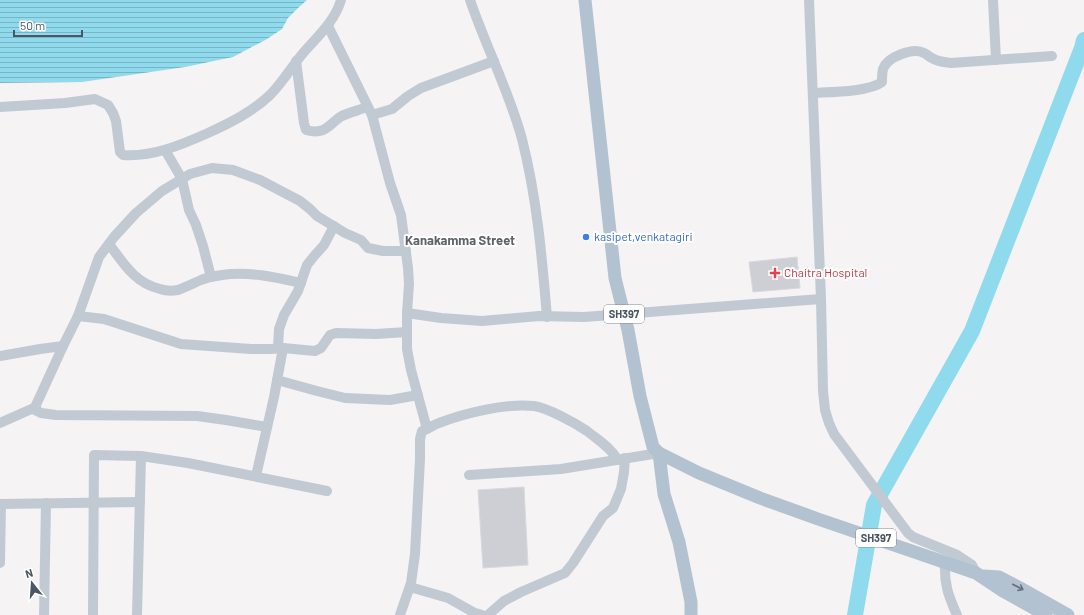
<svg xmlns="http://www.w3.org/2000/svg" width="1084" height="615" font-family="Barlow,sans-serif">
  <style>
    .water { fill: url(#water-rules) }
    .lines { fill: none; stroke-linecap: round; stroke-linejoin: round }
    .river { stroke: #90daee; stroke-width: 16 }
    .building { fill: #cdcfd5; stroke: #d7d9de }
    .minor { stroke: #c1cad2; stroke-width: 10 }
    .major { stroke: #b3c2d1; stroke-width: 13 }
    .oneway { stroke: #64717d }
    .shop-dot { fill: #3f7fe0; stroke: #fff; stroke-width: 1.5 }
    .health-dot { fill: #e0444e; stroke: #fff; stroke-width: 1.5 }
    .labels { text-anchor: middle; stroke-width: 4; stroke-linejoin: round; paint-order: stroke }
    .shield { fill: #fff; stroke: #808990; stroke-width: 1 }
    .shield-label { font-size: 11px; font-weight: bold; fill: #4a5661 }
    .shop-label { font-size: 12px; fill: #366cbe; stroke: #fff; text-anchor: start }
    .health-label { font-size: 12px; fill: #be3a42; stroke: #fff; text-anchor: start }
    .neighbourhood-label { font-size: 13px; font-weight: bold; fill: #5f6368; stroke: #fff }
  </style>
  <defs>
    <pattern id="water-rules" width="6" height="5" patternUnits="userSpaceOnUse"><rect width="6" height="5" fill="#90daee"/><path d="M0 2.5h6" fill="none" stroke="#78b4c4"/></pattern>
  </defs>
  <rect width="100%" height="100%" fill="#f5f3f3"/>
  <polygon class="water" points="0,0 307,0 298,8 288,18 282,29 267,39 233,57 185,67 82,82 0,83"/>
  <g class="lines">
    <polyline class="river" points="855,615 874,505 972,331 1082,48 1084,40"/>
  </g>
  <g class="building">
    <polygon points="797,257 800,288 753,292 749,262"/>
    <polygon points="524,487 528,565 483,568 478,490"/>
  </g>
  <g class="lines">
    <g class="minor">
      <path d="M470,0C486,47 509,91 522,139C537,198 542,257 547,317"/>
      <polyline points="809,0 821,299 823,391 825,410 829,423 834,434 908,533 913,537 957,555 972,565 976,573"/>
      <polyline points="993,0 996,60"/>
      <polyline points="328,26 372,115 390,183 401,215 408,268 409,284 407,313 407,349 411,370 427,429"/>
      <path d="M296,61L304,123L306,130C325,135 328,126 340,117C347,113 360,110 367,107"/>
      <path d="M813,93C830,92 869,92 882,82C882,78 882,73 883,69C887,57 913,47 924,53C927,54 929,57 932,58C938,62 944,62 951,63L1052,56"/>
      <path d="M0,107L65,103L95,99L108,105L113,113L116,121L120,152L123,155C153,157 181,145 208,133C230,123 252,112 270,95C283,82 292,66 304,52C318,36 335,21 341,0"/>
      <polyline points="372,115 392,109 408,96 421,88 494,61"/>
      <polyline points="165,150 182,179 189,210 196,225 203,246 211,277"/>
      <path d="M109,244C124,264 135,283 160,289C166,291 172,291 178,290C186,287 194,283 201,280C207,277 215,276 222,275C248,271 275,277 301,283"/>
      <polyline points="407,313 441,318 482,321 539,316 584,317 821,299"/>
      <polyline points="78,316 104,319 181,344 251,349 271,349 283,348 315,351 321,348 330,335 336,333 376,334 407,332"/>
      <polyline points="278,348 279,329 284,315 298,291 307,265 315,255 324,245 334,226"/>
      <polyline points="0,356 40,349 63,346"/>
      <polyline points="277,380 317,391 345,398 390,400 418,395"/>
      <polyline points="0,423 36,407"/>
      <polyline points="267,427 226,420 197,416 56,415 41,413 35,410 36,405 64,344 78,316 99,257 114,237 136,213 162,191 190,174 212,168 233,170 260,180 300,201 310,209 317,216 345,233 361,240 368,248 383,251 406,251"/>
      <polyline points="469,475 561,469 659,453"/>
      <polyline points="256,476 274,397 283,348"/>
      <path d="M945,562C944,584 948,595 957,615"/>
      <polyline points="0,563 1,504 140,502"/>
      <polyline points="410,587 448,598 475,613 482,615"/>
      <polyline points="44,615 46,503"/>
      <polyline points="93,615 94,455 141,456 188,463 327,491"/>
      <polyline points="137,615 141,456"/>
      <path d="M400,615L411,583L415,554L420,459V439L422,431C428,429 433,425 439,423C465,413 506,403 534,406C548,408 575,423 587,431C598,440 610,447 618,460"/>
      <polyline points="488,615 504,601 521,592 565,573 573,563 603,516 613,508 621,489 624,472 625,458"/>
    </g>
    <g class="major">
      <polyline points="585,0 615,278 628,330 640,396 653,447 659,453 699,473 760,498 818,519 976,573 1003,591 1046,615"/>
      <polyline points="659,453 664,494 679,542 691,602 691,615"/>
      <polyline points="984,576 999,577 1020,588 1068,615"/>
    </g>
  </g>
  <defs><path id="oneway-shaft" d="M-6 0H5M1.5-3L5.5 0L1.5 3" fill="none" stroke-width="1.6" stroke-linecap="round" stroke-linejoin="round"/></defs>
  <use class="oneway" href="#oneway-shaft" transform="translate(1018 587) rotate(27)"/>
  <circle class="shop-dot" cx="586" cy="237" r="4"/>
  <path class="health-dot" d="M773 267h4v4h4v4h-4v4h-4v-4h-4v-4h4z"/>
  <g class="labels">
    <g class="shield">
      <rect x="604" y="305" width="40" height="18" rx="3"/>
      <rect x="856" y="529" width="40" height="18" rx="3"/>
    </g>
    <g class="shield-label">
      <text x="624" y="318">SH397</text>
      <text x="876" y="542">SH397</text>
    </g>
    <g class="shop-label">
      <text x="594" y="241">kasipet,venkatagiri</text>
    </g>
    <g class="health-label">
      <text x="784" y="277">Chaitra Hospital</text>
    </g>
    <g class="neighbourhood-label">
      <text x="460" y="245">Kanakamma Street</text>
    </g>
  </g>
  <g transform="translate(32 583) rotate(343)" stroke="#ffffff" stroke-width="3" paint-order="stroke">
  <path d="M0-3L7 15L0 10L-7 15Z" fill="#4a5661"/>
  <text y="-6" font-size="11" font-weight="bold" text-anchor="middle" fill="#4a5661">N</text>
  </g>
  <path d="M14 30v6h68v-6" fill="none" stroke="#4a5661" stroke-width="2"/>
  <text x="20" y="30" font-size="12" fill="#4a5661" stroke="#ffffff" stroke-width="3" paint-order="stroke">50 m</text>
</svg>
